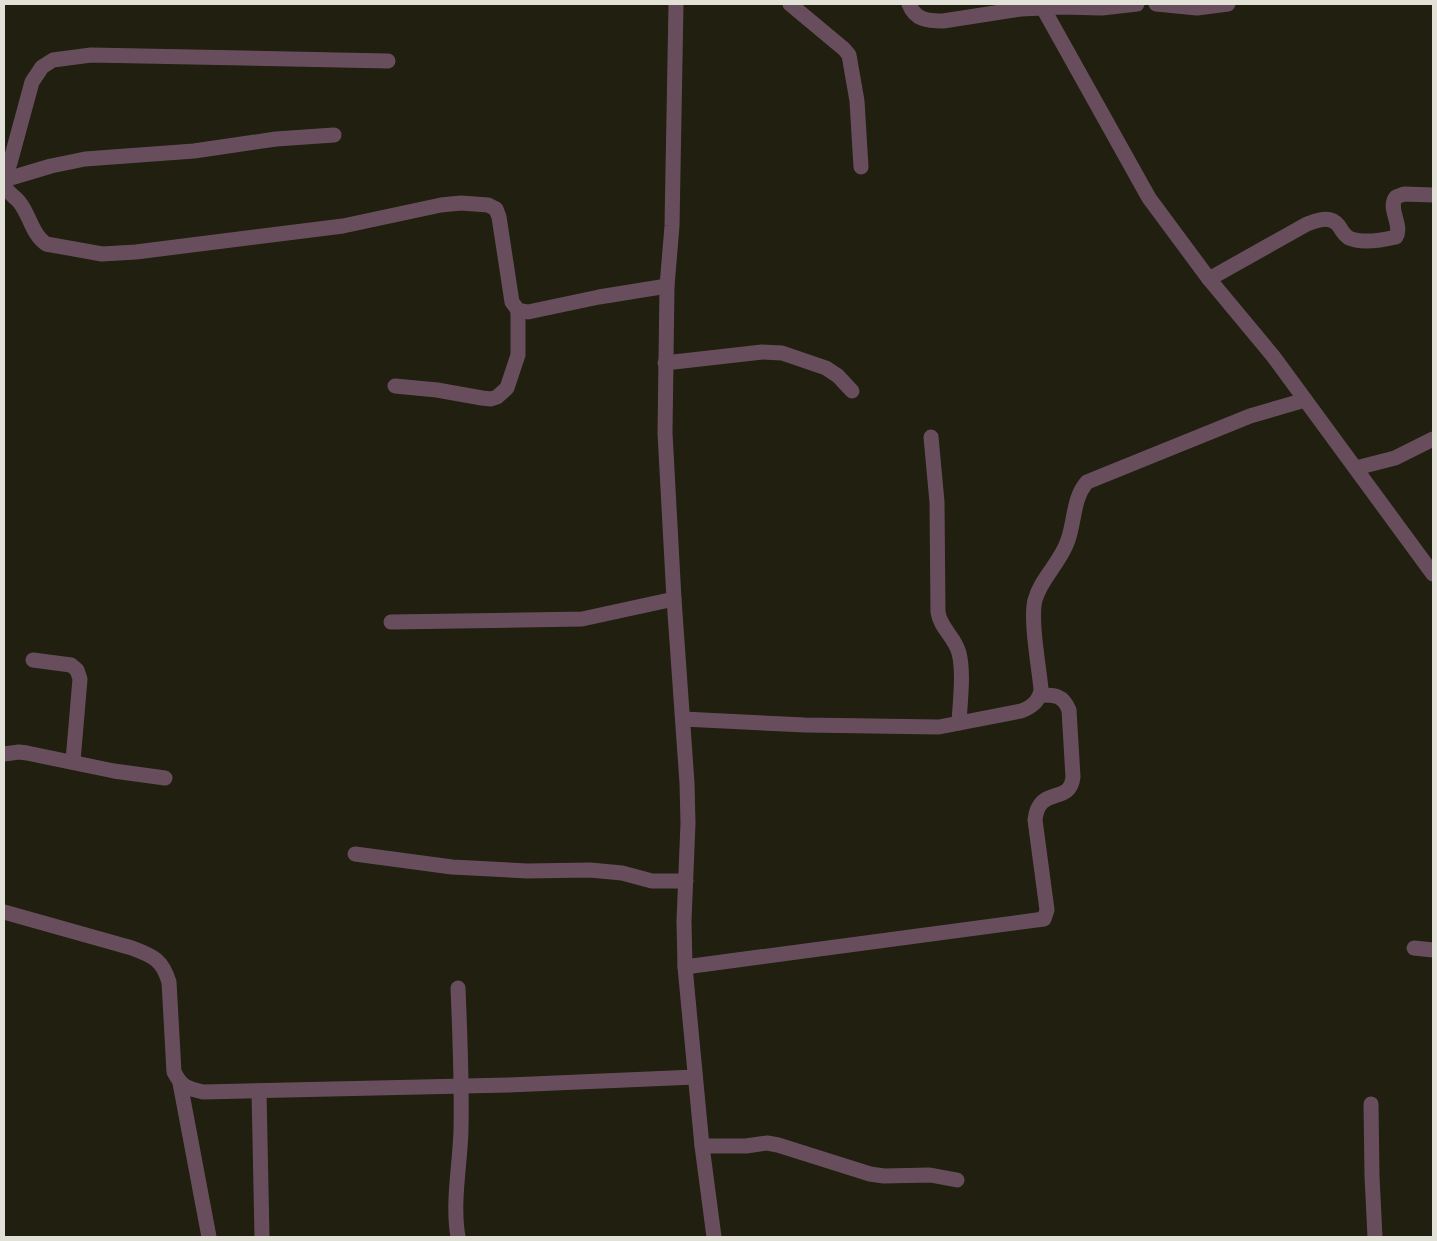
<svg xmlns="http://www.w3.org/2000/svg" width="1437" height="1241" font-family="'Public Sans',sans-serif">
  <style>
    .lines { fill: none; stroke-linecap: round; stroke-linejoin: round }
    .minor { stroke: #684e5d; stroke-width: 15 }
  </style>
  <rect width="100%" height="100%" fill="#201f10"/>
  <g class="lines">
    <g class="minor">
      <polyline points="676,4 672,226 667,286 665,433 674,599 687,783 688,823 684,921 685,967 702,1146 714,1237"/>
      <polyline points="790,4 844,49 849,55 857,101 861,167"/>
      <path d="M909,4C915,20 928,21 943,21L1021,9L1043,8L1149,198L1209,279L1273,356L1433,574"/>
      <polyline points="1156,4 1197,8 1228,4"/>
      <polyline points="1043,8 1062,7 1102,8 1137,4"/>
      <polyline points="4,176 10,163 32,82 42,67 53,60 91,55 388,61"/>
      <polyline points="4,180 51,166 85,159 194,151 276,139 334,135"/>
      <path d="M4,185C7,193 15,196 20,203C30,216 32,234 46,244L102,254L136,252L343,226L441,205L461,203L488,205L496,209L499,217L512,302L518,310L528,312L599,297L667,286"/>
      <path d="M1209,279L1307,224C1319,220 1330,215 1339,226C1342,231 1344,235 1349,238C1362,244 1383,240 1396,237C1403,225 1387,208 1396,197L1404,194L1433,195"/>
      <polyline points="665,363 762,352 782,353 826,368 838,376 852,391"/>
      <polyline points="395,386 437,390 482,398 491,399 497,397 507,388 518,355 518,310"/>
      <path d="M931,437L937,502L938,612C940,628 955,637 959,653C964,673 960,702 959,723"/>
      <polyline points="1356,468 1395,458 1433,439"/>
      <polyline points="391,622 582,619 674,599"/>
      <polyline points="33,660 71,665 77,670 80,679 73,761"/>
      <path d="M683,719L805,725L939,727L1021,711C1032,707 1040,701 1041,689C1039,667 1030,620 1035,600C1041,578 1061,562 1068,540C1075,520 1073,498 1087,482L1250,416L1305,400"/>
      <polyline points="4,754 19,752 27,753 114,771 165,778"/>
      <polyline points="355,854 452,867 527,871 590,870 622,873 652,881 686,881"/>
      <path d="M4,912L132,948C153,956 162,959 169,982L174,1072C182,1087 186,1088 203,1092L509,1085L695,1077"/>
      <polyline points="1414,948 1433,950"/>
      <path d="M685,967L1044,919L1047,910L1035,820C1039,784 1070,806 1073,777L1069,710C1063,695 1055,695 1040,695"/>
      <polyline points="180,1083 209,1237"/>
      <polyline points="259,1091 262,1237"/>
      <polyline points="1371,1104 1372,1176 1375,1237"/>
      <polyline points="702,1146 746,1146 767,1143 778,1145 870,1174 884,1176 930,1175 957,1180"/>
      <path d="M458,1237C452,1202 460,1166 461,1130C462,1083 460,1035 458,988"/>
    </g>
  </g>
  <rect width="1437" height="1241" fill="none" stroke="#e1e1d7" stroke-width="10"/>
</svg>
